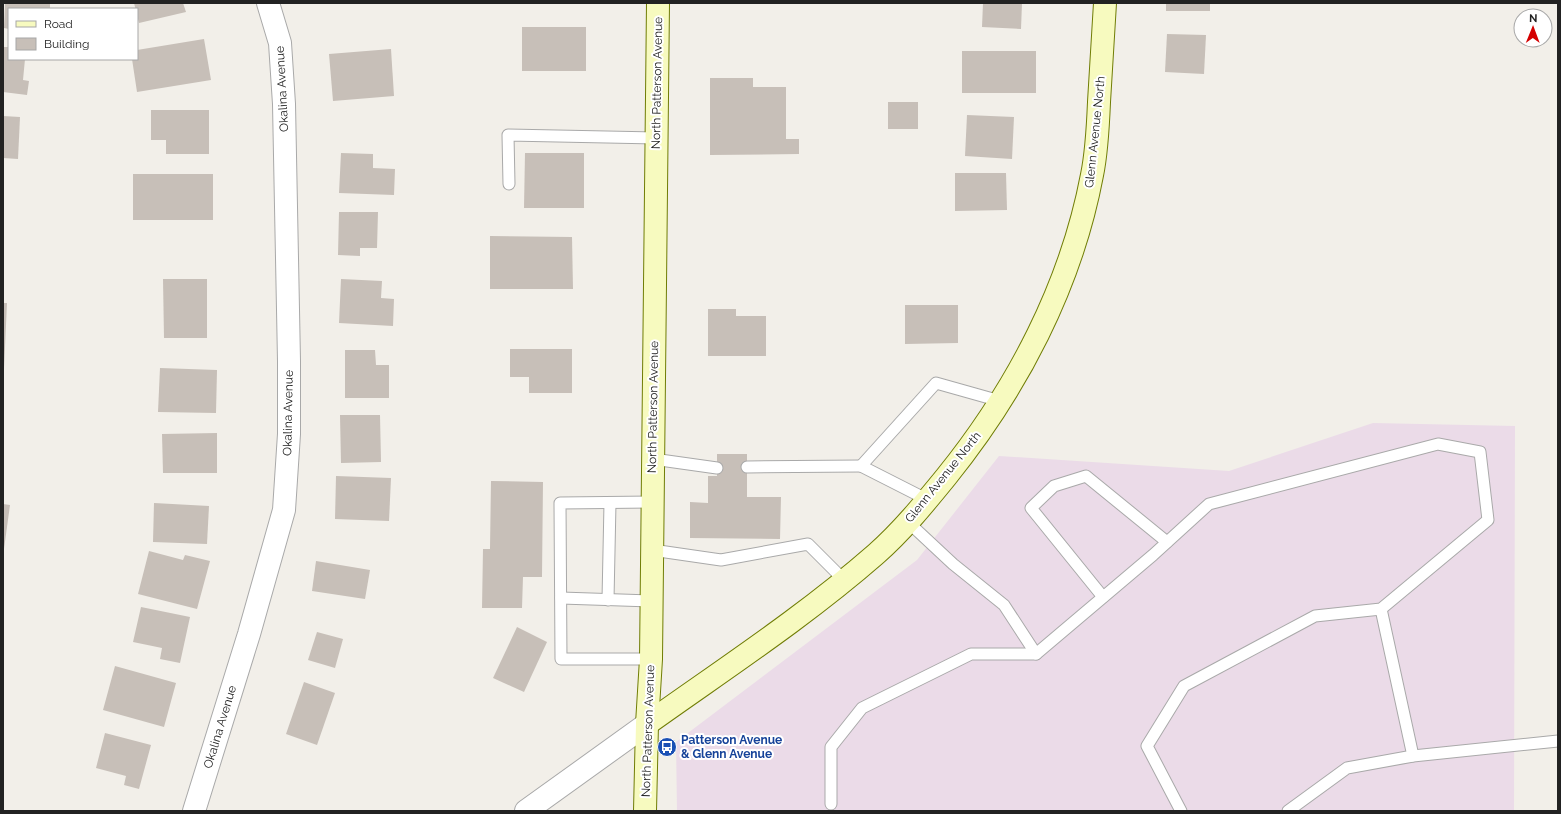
<svg xmlns="http://www.w3.org/2000/svg" width="1561" height="814" font-family="Raleway,sans-serif">
  <style>
    .industrial { fill: #ebdbe8 }
    .building { fill: #c7bfb8 }
    .lines { fill: none; stroke-linecap: round; stroke-linejoin: round }
    .lane-casing { stroke: #a9a9a9; stroke-width: 13 }
    .street-casing { stroke: #a9a9a9; stroke-width: 24 }
    .secondary-casing { stroke: #707d05; stroke-width: 24 }
    .lane { stroke: #fff; stroke-width: 11 }
    .street { stroke: #fff; stroke-width: 22 }
    .secondary { stroke: #f7fabf; stroke-width: 22 }
    .labels { text-anchor: middle; stroke-width: 4; stroke-linejoin: round; paint-order: stroke }
    .street-label { font-size: 12px; fill: #222; stroke: #fff }
    .transit-label { font-size: 12px; font-weight: bold; fill: #164399; stroke: #fff; text-anchor: start }
  </style>
  <rect width="100%" height="100%" fill="#f2efe9"/>
  <polygon class="industrial" points="1373,423 1515,426 1514,811 677,811 676,742 917,560 999,456 1229,471"/>
  <g class="building">
    <polygon points="5,3 50,3 50,9 9,9 9,29 4,28"/>
    <polygon points="134,3 183,3 186,12 139,23"/>
    <polygon points="983,3 1022,3 1021,29 982,27"/>
    <rect x="1166" y="3" width="44" height="8"/>
    <rect x="522" y="27" width="64" height="44"/>
    <polygon points="1167,34 1206,35 1204,74 1165,72"/>
    <polygon points="204,39 211,80 137,92 132,59 137,59 137,50"/>
    <polygon points="3,47 9,47 9,59 25,59 23,80 29,81 27,95 3,92"/>
    <polygon points="391,49 394,96 333,101 329,54"/>
    <rect x="962" y="51" width="74" height="42"/>
    <polygon points="710,78 753,78 753,87 786,87 786,139 799,139 799,154 710,155"/>
    <rect x="888" y="102" width="30" height="27"/>
    <polygon points="151,110 209,110 209,154 166,154 166,140 151,140"/>
    <polygon points="967,115 1014,117 1012,159 965,156"/>
    <polygon points="3,116 20,117 18,159 3,158"/>
    <polygon points="341,153 373,154 373,168 395,169 394,195 339,193"/>
    <polygon points="525,153 584,153 584,208 524,208"/>
    <polygon points="955,173 1006,173 1007,210 955,211"/>
    <rect x="133" y="174" width="80" height="46"/>
    <polygon points="339,212 378,212 377,248 360,248 360,256 338,255"/>
    <polygon points="490,236 572,237 573,289 490,289"/>
    <polygon points="163,279 207,279 207,338 164,338"/>
    <polygon points="341,279 382,281 381,298 394,299 393,326 339,323"/>
    <polygon points="3,303 7,303 4,369 3,369"/>
    <polygon points="905,305 958,305 958,343 905,344"/>
    <polygon points="708,309 736,309 736,316 766,316 766,356 708,356"/>
    <polygon points="510,349 572,349 572,393 529,393 529,377 510,377"/>
    <polygon points="345,350 375,350 376,365 389,365 389,398 345,398"/>
    <polygon points="160,368 217,370 216,413 158,412"/>
    <polygon points="340,415 380,415 381,462 341,463"/>
    <polygon points="217,433 217,473 163,473 162,434"/>
    <polygon points="717,454 747,454 747,497 781,497 780,539 690,538 690,502 708,503 708,476 717,476"/>
    <polygon points="336,476 391,478 389,521 335,519"/>
    <polygon points="491,481 543,482 542,577 523,577 522,608 482,608 483,549 490,549"/>
    <polygon points="154,503 209,506 207,544 153,542"/>
    <polygon points="3,504 10,505 4,549 3,549"/>
    <polygon points="149,551 183,560 185,555 210,561 197,609 138,594"/>
    <polygon points="316,561 370,570 365,599 312,591"/>
    <polygon points="141,607 190,617 180,663 160,659 162,648 133,642"/>
    <polygon points="517,627 547,642 524,692 493,678"/>
    <polygon points="317,632 343,639 335,668 308,660"/>
    <polygon points="115,666 176,683 164,727 103,710"/>
    <polygon points="304,682 335,693 317,745 286,734"/>
    <polygon points="105,733 151,745 139,789 124,785 126,776 96,768"/>
  </g>
  <g class="lines">
    <g class="lane-casing">
      <g id="lane">
        <polyline points="509,184 508,135 656,138"/>
        <polyline points="653,459 717,468"/>
        <polyline points="747,467 861,466"/>
        <polyline points="928,500 861,466 936,383 1000,401"/>
        <polyline points="908,522 953,564 1004,605 1036,654"/>
        <polyline points="652,550 721,560 808,544 844,580"/>
        <polyline points="1103,597 1031,508 1054,486 1086,476 1167,542"/>
        <polyline points="561,598 651,601"/>
        <polyline points="608,600 610,503"/>
        <polyline points="1381,609 1413,756"/>
        <polyline points="651,659 561,659 560,503 652,502"/>
        <polyline points="831,804 831,747 862,708 971,654 1036,654 1153,555 1209,504 1438,444 1480,452 1488,520 1381,609 1315,616 1184,686 1147,746 1181,811"/>
        <polyline points="1288,811 1347,768 1413,756 1558,741"/>
      </g>
    </g>
    <g class="street-casing">
      <g id="street">
        <polyline points="194,811 249,634 284,510 289,434 289,361 284,104 280,43 268,3"/>
        <polyline points="526,811 647,724"/>
      </g>
    </g>
    <g class="secondary-casing">
      <g id="secondary">
        <path d="M647,724C724,669 804,617 876,554C902,531 924,504 946,477C1017,389 1071,286 1092,175C1097,151 1098,126 1099,102C1101,69 1103,36 1105,3"/>
        <polyline points="645,811 647,724 651,659 658,3"/>
      </g>
    </g>
    <use href="#lane" class="lane"/>
    <use href="#street" class="street"/>
    <use href="#secondary" class="secondary"/>
  </g>
  <defs>
    <g id="bus-disc" transform="scale(1)"><circle r="9.5" fill="#1a4fb4" stroke="#fff"/><path d="M-5-6H5V4H4V6H2V4H-2V6H-4V4H-5ZM-3.5-4V0h7V-4ZM-3.5 1.2v1.5H-2V1.2ZM2 1.2v1.5H3.5V1.2Z" fill="#fff"/></g>
  </defs>
  <g fill-rule="evenodd">
    <use href="#bus-disc" x="667" y="747"/>
  </g>
  <g class="labels">
    <g class="street-label">
      <text transform="translate(657 83) rotate(-89)" y="4">North Patterson Avenue</text>
      <text transform="translate(282 89) rotate(-93)" y="4">Okalina Avenue</text>
      <text transform="translate(1095 132) rotate(-84)" y="4">Glenn Avenue North</text>
      <text transform="translate(653 407) rotate(-89)" y="4">North Patterson Avenue</text>
      <text transform="translate(288 413) rotate(-89)" y="4">Okalina Avenue</text>
      <text transform="translate(943 477) rotate(-51)" y="4">Glenn Avenue North</text>
      <text transform="translate(220 727) rotate(-73)" y="4">Okalina Avenue</text>
      <text transform="translate(648 731) rotate(-88)" y="4">North Patterson Avenue</text>
    </g>
    <g class="transit-label">
      <text x="681" y="744">Patterson Avenue<tspan x="681" dy="14">&amp; Glenn Avenue</tspan></text>
    </g>
  </g>
  <rect width="1561" height="814" fill="none" stroke="#222222" stroke-width="8"/>
  <rect x="8" y="8" width="130" height="52" fill="#ffffff" stroke="#a7a7a7"/>
  <rect x="16" y="21" width="20" height="6" fill="#f7fabf" stroke="#a7a7a7"/>
  <text x="44" y="28" font-size="12" fill="#222222">Road</text>
  <rect x="16" y="38" width="20" height="12" fill="#c7bfb8" stroke="#a7a7a7"/>
  <text x="44" y="48" font-size="12" fill="#222222">Building</text>
  <g transform="translate(1533 28) rotate(1)"><circle r="19" fill="#ffffff" stroke="#a7a7a7"/>
  <path d="M0-3L7 15L0 10L-7 15Z" fill="#d40000"/>
  <text y="-6" font-size="11" font-weight="bold" text-anchor="middle" fill="#222222">N</text>
  </g>
</svg>
